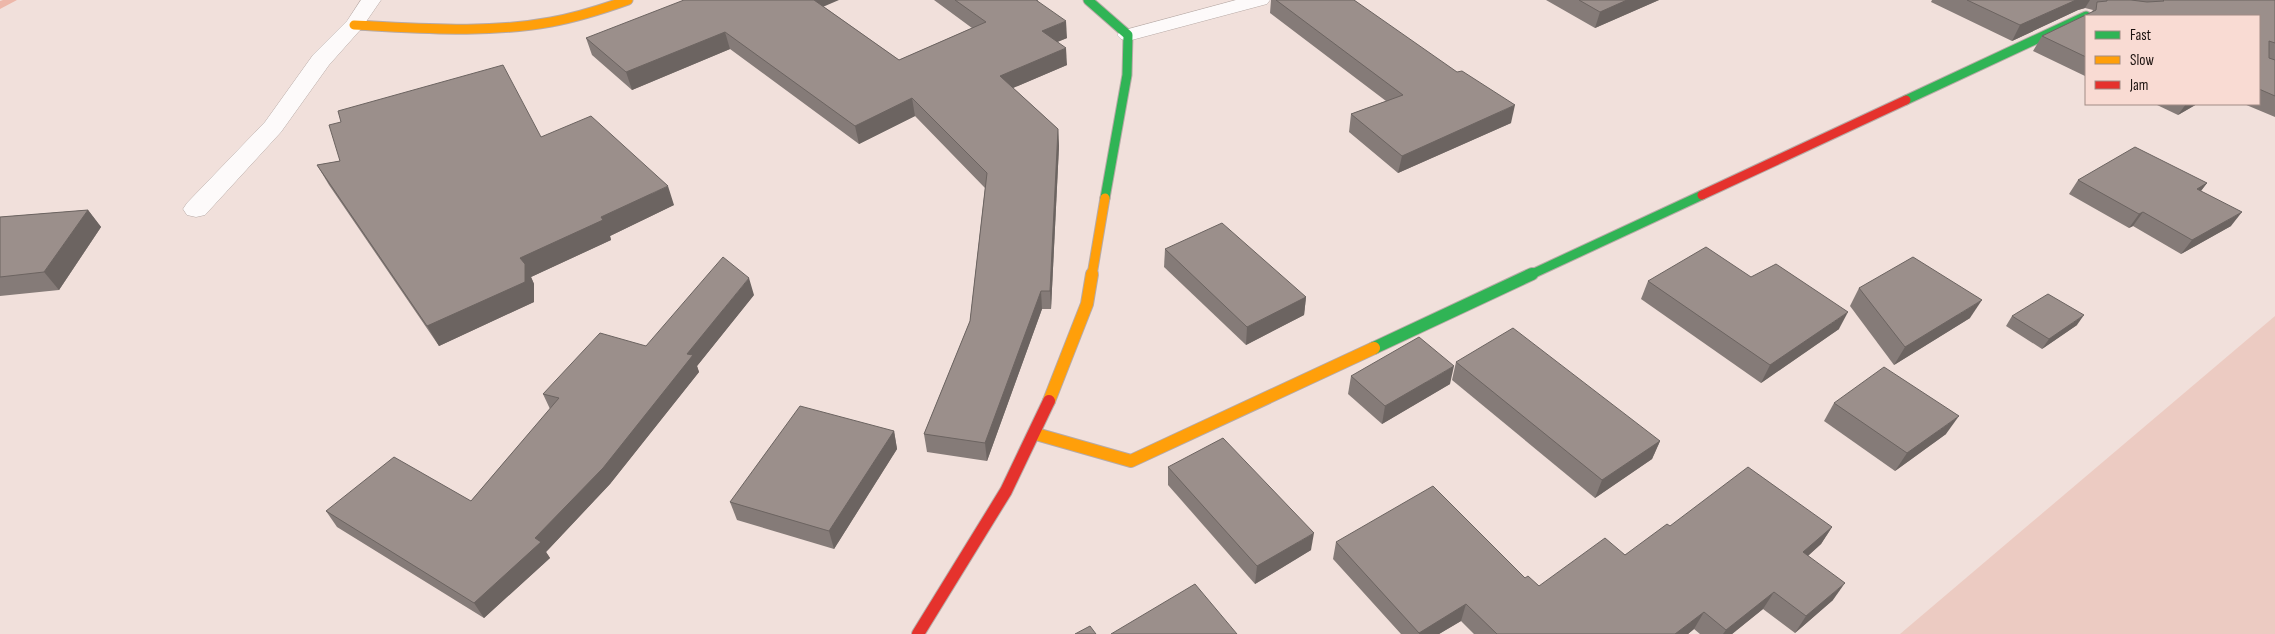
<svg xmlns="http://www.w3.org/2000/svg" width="2275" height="634" font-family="'Sofia Sans Condensed',sans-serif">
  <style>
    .green { fill: #eccbc2 }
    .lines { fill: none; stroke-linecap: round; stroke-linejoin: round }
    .stream { fill: #edb7a9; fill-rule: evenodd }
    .street-casing { stroke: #b7aaa6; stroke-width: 1 }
    .fast-far1-casing { stroke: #b7aaa6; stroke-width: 11 }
    .fast-casing { stroke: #b7aaa6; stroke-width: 14 }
    .slow-far1-casing { stroke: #b7aaa6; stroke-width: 11 }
    .slow-casing { stroke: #b7aaa6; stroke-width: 14 }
    .jam-far1-casing { stroke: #b7aaa6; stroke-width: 11 }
    .jam-casing { stroke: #b7aaa6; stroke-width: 14 }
    .street { fill: #fdfafa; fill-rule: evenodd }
    .fast-far1 { stroke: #30b455; stroke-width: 9 }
    .fast { stroke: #30b455; stroke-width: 12 }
    .slow-far1 { stroke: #ff9f0a; stroke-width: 9 }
    .slow { stroke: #ff9f0a; stroke-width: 12 }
    .jam-far1 { stroke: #e5322d; stroke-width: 9 }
    .jam { stroke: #e5322d; stroke-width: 12 }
    .wall { fill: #857b78 }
    .shaded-wall { fill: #6c6461 }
    .building { fill: #9b8f8b; stroke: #6c6461 }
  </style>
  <rect width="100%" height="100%" fill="#f1e0db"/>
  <polygon class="green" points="2275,316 2275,634 1900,634"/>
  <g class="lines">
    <polygon class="stream" points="3,0 17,0 0,9 0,1"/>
    <g class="street-casing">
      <g id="street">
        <polygon points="361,0 381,0 361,29 329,65 281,132 205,215 196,217 187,215 183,209 187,203 265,122 313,55 347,21"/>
        <polygon points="1236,0 1270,0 1267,4 1128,41 1121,39 1117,35 1121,31"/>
      </g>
    </g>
    <g class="fast-far1-casing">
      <g id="fast-far1">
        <polyline points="1088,0 1128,35 1127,75 1105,198"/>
        <polyline points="1906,100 2086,16"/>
        <polyline points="1530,275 1702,195"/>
      </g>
    </g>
    <g class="fast-casing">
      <polyline id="fast" points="1374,348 1532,274"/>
    </g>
    <g class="slow-far1-casing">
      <g id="slow-far1">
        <path d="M354,25C420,28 486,34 551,22C578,17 603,9 628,0"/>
        <polyline points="1092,275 1105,198"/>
      </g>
    </g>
    <g class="slow-casing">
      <g id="slow">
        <polyline points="1049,401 1087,304 1092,274"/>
        <polyline points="1036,434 1131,461 1374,348"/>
      </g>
    </g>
    <g class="jam-far1-casing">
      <polyline id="jam-far1" points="1702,195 1906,100"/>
    </g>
    <g class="jam-casing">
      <polyline id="jam" points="918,634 1006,491 1049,401"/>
    </g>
    <use href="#street" class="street"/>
    <use href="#fast-far1" class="fast-far1"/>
    <use href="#fast" class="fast"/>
    <use href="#slow-far1" class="slow-far1"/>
    <use href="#slow" class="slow"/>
    <use href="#jam-far1" class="jam-far1"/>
    <use href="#jam" class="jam"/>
  </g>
  <g class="wall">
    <polygon points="934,0 1038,0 1038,2 1067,38 1057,42 1067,65 1013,88 1058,129 1059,146 1051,309 1042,309 987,461 927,452 924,434 970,321 985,188 915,116 859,144 730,49 632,90 592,55 586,38 824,7 899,60 972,28"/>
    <polygon points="1271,0 1354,0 1511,123 1398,173 1349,132 1351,114 1386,101 1270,13"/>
    <polygon points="1546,0 1659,0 1595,28"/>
    <polygon points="1932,0 2275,0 2275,117 2244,104 2259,104 2259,16 2086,16 2086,76 2085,76 2033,51 2042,36 2091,13 2093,10 2085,8 2078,10 2012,41 1931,2"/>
    <polygon points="2155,104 2197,104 2178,115"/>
    <polygon points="341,122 541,137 674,205 610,236 611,240 531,277 534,284 534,302 439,346 329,185 317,165 340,161"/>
    <polygon points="2078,180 2207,183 2201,191 2231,226 2181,254 2133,226 2129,228 2069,194"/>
    <polygon points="88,210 101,227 59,290 0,296 0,217"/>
    <polygon points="1165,249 1306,297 1304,315 1246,345 1164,267"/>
    <polygon points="1751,277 1839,329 1761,383 1641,299 1648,281"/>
    <polygon points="1859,288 1970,318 1894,365 1850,306"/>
    <polygon points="754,295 697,366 699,372 610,484 546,552 550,558 484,618 337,527 326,511 471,501 550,409 543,394"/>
    <polygon points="2012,316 2077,325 2042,349 2006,326"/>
    <polygon points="1456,362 1660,441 1652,459 1595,498 1452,380"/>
    <polygon points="1351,376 1450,384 1382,424 1348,394"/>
    <polygon points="1834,403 1946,434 1895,471 1824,421"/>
    <polygon points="894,431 897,449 834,549 737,520 730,502"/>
    <polygon points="1168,467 1311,550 1255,584 1168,485"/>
    <polygon points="1670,526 1832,527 1821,544 1808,556 1833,600 1795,633 1763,609 1732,634 1700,634 1694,629 1688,634 1474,634 1461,621 1439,634 1401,634 1333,559 1336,542 1525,578 1539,586 1625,555"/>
  </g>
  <g class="shaded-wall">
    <polygon points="808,0 839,0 811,12"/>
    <polygon points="1627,0 1659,0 1595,28 1600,12"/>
    <polygon points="2076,0 2090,0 2085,8 2078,10 2012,41 2020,25"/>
    <polygon points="1066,21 1067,38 1043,48 1042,31"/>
    <polygon points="725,32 730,49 632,90 626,72"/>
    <polygon points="1066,48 1067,65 1001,93 1000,76"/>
    <polygon points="912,98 915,116 859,144 855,126"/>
    <polygon points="2186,104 2197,104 2178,115"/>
    <polygon points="1515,105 1511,123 1398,173 1402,156"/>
    <polygon points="1058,129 1059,146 1051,309 1050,291"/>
    <polygon points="2207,183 2196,197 2197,189"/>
    <polygon points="668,186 674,205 610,236 611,240 531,277 534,284 534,302 439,346 427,326 520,258 601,217"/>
    <polygon points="88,210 101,227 59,290 44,272"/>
    <polygon points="2143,212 2133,226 2129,228 2139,214"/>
    <polygon points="2242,212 2231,226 2181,254 2192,240"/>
    <polygon points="749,278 754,295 697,366 699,372 610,484 546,552 550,558 484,618 474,603 535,538"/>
    <polygon points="1041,291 1042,309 987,461 985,443"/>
    <polygon points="1306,297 1304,315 1246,345 1247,327"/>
    <polygon points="1982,300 1970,318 1894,365 1905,347"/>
    <polygon points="1848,312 1839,329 1761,383 1770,365"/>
    <polygon points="2084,315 2077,325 2042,349 2049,339"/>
    <polygon points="1454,366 1450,384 1382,424 1385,406"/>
    <polygon points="1959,416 1946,434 1895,471 1907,453"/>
    <polygon points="894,431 897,449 834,549 829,531"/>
    <polygon points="1660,441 1652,459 1595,498 1602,480"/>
    <polygon points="1832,527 1821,544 1793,569 1803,552"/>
    <polygon points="1314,533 1311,550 1255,584 1257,566"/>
    <polygon points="1845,583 1833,600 1795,633 1806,616"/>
    <polygon points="1774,592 1763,609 1732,634 1723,634 1726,630"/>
    <polygon points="1466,604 1461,621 1439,634 1419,634 1419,633"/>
    <polygon points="1704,612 1694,629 1688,634 1675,634"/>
  </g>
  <g class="building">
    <polygon points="684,0 814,0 899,60 986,22 955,0 1036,0 1066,21 1042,31 1066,48 1000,76 1058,129 1050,291 1041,291 985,443 924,434 970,321 987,173 912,98 855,126 725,32 626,72 586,38"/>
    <polygon points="1276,0 1354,0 1457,72 1462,71 1515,105 1402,156 1351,114 1403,95"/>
    <polygon points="1579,0 1627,0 1600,12"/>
    <polygon points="1967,0 2076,0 2020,25"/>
    <polygon points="2107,0 2131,0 2147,2 2164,1 2163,0 2275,0 2275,43 2269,41 2269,58 2275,60 2275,96 2259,89 2259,16 2086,16 2086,57 2042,36 2096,10 2097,2 2107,1"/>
    <polygon points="503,65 541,137 591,116 668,186 601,217 603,220 520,258 525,264 525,282 427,326 317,165 340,161 329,125 341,122 338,111"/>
    <polygon points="2135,147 2207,183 2197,189 2242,212 2192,240 2143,212 2139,214 2078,180"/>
    <polygon points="88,210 44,272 0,277 0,217"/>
    <polygon points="1222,223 1306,297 1247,327 1165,249"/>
    <polygon points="1706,247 1751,277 1776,264 1848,312 1770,365 1648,281"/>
    <polygon points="723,257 749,278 687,354 693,355 603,468 535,538 541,542 474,603 326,511 394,457 471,501 559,398 543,394 600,333 646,346"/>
    <polygon points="1913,257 1982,300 1905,347 1859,288"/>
    <polygon points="2048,294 2084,315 2049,339 2012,316"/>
    <polygon points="1513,328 1660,441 1602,480 1456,362"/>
    <polygon points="1419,337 1454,366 1385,406 1351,376"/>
    <polygon points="1884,367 1959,416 1907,453 1834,403"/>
    <polygon points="800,406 894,431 829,531 730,502"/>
    <polygon points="1223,438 1314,533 1257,566 1168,467"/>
    <polygon points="1748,467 1832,527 1803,552 1845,583 1806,616 1774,592 1726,630 1704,612 1675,634 1497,634 1466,604 1419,633 1336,542 1433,486 1525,578 1528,576 1539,586 1605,538 1625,555 1667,524 1670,526"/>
    <polygon points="1195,584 1237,634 1111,634"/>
    <polygon points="1090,626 1096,634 1075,634"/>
  </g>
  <rect x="2085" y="15" width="175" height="90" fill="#f9dbd3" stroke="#a18b85"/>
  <rect x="2095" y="31" width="25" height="8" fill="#30b455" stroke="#a18b85"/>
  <text x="2130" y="40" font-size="15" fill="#1c120f">Fast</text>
  <rect x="2095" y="56" width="25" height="8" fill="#ff9f0a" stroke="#a18b85"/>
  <text x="2130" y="65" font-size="15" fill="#1c120f">Slow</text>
  <rect x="2095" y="81" width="25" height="8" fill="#e5322d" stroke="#a18b85"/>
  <text x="2130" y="90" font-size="15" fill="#1c120f">Jam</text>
</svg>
